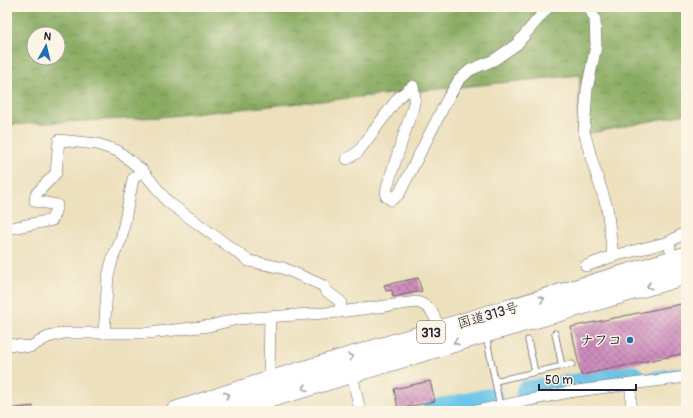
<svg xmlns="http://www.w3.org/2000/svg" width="693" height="418" font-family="Pangolin,'Klee One',sans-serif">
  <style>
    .forest { fill: url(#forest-crowns); stroke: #56674e; fill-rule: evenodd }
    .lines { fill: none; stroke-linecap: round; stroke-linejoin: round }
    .stream { stroke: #69c4e7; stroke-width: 4 }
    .river { stroke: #69c4e7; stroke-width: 23 }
    .building { fill: url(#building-cross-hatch) }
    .service-casing { stroke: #696468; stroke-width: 7 }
    .minor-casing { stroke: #696468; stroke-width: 12 }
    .trunk-casing { stroke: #696468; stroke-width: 20 }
    .service { stroke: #fff; stroke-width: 5.5 }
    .minor { stroke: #fff; stroke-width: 11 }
    .trunk { stroke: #fff; stroke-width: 19 }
    .oneway { stroke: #9c9ca7 }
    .poi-dot { fill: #1f6fb2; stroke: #fcf5e5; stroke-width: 1.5 }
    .labels { text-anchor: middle; stroke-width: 3; stroke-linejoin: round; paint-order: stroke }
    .shield { fill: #fcf5e5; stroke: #63616e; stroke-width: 1 }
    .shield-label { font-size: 13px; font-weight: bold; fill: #22223b }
    .street-label { font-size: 14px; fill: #22223b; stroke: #fcf5e5 }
    .poi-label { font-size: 14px; font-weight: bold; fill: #22223b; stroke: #fcf5e5; text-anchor: end }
  </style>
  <defs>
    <pattern id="forest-crowns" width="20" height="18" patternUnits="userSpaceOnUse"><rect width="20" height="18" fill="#89ac62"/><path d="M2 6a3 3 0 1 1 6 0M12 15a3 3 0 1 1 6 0" fill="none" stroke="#708c52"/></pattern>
    <pattern id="building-cross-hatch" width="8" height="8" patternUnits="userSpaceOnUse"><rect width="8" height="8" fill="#ce8dbd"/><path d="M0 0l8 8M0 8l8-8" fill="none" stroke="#a7739b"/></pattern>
  </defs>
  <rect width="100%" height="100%" fill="#fcf5e5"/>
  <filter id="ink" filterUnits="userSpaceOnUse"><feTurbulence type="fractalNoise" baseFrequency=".025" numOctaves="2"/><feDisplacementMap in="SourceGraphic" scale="8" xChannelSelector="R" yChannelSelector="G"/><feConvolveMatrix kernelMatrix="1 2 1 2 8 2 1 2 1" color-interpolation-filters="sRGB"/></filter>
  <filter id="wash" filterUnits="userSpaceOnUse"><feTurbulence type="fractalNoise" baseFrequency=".012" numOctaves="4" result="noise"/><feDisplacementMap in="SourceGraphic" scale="16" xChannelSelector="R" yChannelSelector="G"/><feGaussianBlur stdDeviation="0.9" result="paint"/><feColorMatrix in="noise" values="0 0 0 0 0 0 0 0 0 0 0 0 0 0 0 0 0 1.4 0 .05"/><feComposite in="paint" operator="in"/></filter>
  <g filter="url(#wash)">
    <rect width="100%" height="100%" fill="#ece0bd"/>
    <path class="forest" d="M7,7H686V114L577,136L580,75L161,117L7,125ZM34,34H58V58H34Z"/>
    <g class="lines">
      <polyline class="stream" points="634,380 633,377 686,368"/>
      <g class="river">
        <polyline points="527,392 633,377"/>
        <polyline points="434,411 492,399"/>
      </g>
    </g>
    <g id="blocks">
      <g class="building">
        <polygon points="418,278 422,291 393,297 392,290 386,291 384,285"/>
        <polygon points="686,303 686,353 581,375 571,327"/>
        <polygon points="430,381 435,401 398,409 394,389"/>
        <polygon points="7,405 8,409 33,406 33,411 7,411"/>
      </g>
    </g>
  </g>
  <g filter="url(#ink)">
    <use href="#blocks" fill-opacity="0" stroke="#696468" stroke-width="1"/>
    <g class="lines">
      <g class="service-casing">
        <g id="service">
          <polyline points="555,333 562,366"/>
          <polyline points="486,335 500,407"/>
          <polyline points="528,340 535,372"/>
          <polyline points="495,381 572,364"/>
        </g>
      </g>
      <g class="minor-casing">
        <g id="minor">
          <polyline points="589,7 595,19 596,46 587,89 584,131 592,161 607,207 613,256 669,242"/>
          <polyline points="347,159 358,152 398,98 413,86 415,98 413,107 387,187 386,196 391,200 399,194 448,98 459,80 470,70 494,60 517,44 548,7"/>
          <polyline points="7,229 52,220 57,205 35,201 36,194 56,173 59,140 97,144 118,151 142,170 168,202 249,261 283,268 324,286 325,290 341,302 339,312"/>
          <polyline points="670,248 669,242 686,232"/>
          <polyline points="586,266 613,256"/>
          <polyline points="270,317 269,370 272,380"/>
          <polyline points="104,333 108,276 113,257 121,240 133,179 142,170"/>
          <path d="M7,344L30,347L48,337L64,333H149L209,326L237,319L339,312L417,302C431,306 435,316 439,329"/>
          <polyline points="352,374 360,411"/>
          <polyline points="476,411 569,392 686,377"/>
          <polyline points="629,411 631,404 631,385"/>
        </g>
      </g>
      <g class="trunk-casing">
        <g id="trunk">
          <polyline points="176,411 272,380 686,256"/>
          <polyline points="227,411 486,333 686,275"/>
        </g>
      </g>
      <use href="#service" class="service"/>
      <use href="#minor" class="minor"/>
      <use href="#trunk" class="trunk"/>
    </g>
    <defs><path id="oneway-chevron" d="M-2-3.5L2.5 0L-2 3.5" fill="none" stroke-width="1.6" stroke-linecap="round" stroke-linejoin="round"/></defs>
    <g class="oneway">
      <use href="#oneway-chevron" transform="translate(649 286) rotate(164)"/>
      <use href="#oneway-chevron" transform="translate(542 299) rotate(-16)"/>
      <use href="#oneway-chevron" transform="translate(456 342) rotate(163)"/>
      <use href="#oneway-chevron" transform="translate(351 357) rotate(-16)"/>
      <use href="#oneway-chevron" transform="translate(305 388) rotate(163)"/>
      <use href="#oneway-chevron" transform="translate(227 395) rotate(-18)"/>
    </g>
  </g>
  <circle class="poi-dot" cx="630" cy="340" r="4"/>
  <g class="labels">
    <rect class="shield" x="417" y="321" width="28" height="22" rx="3"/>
    <g class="shield-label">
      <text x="431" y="337">313</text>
    </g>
    <g class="street-label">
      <text transform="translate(488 315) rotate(-16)" y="5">国道313号</text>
    </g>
    <g class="poi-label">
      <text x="622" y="345">ナフコ</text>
    </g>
  </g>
  <rect width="693" height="418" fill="none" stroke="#fcf5e5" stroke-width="24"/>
  <g transform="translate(46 46) rotate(8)"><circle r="19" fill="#fcf5e5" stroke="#a5a1a1"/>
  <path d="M0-3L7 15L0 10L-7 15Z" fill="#1f6fb2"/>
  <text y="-6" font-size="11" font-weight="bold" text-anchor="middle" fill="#22223b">N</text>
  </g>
  <path d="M539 384v6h97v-6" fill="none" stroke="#22223b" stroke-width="2"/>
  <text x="545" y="384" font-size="12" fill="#22223b" stroke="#fcf5e5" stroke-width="3" paint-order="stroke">50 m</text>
</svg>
